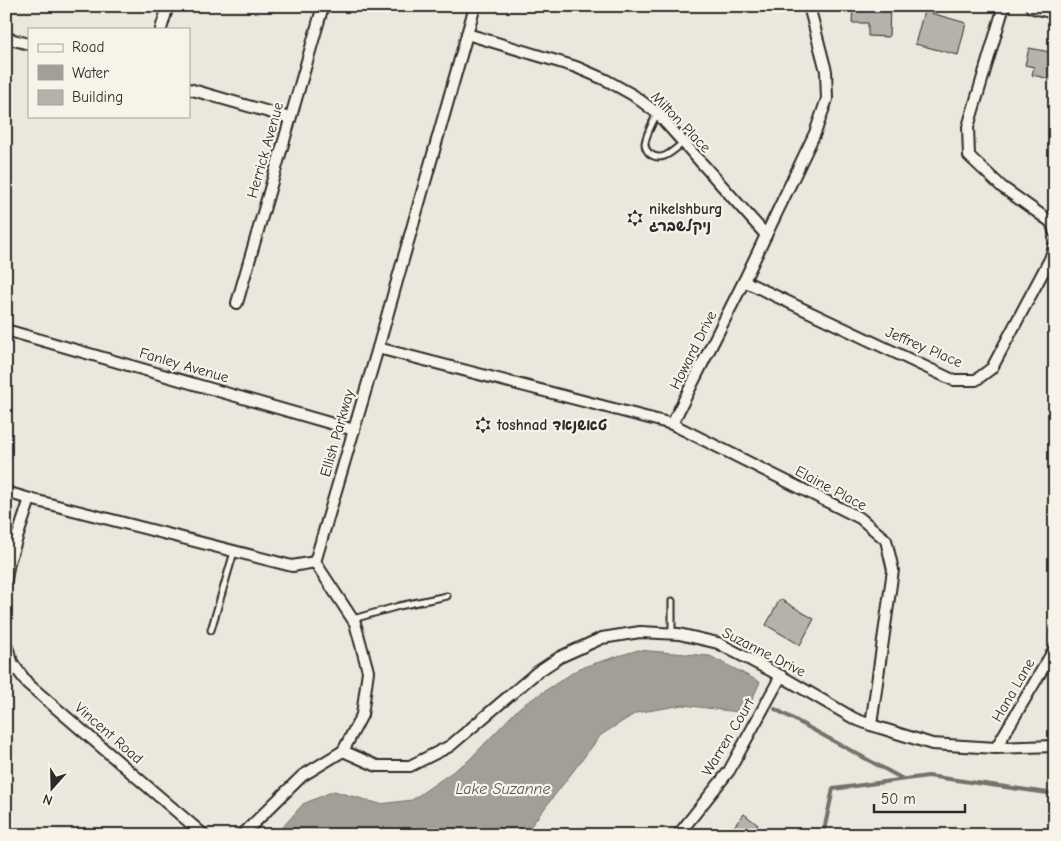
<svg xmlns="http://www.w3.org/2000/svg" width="1061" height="841" font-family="'Comic Neue','Playpen Sans Hebrew',sans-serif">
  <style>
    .water { fill: #a29f98; stroke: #72716c }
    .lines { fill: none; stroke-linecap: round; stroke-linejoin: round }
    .stream { stroke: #72716c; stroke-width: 4 }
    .building { fill: #b5b2ab; stroke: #2b2b2b }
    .lane-casing { stroke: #2b2b2b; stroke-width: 9 }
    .street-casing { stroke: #2b2b2b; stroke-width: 14 }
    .secondary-casing { stroke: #2b2b2b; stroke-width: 18 }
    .lane { stroke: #f7f3e8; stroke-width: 5 }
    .street { stroke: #f7f3e8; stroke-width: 10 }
    .secondary { stroke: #f7f3e8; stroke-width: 14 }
    .labels { text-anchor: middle; stroke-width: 4.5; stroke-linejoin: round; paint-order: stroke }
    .street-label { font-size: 15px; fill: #2b2b2b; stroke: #f7f3e8 }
    .poi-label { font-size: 15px; font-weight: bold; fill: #2b2b2b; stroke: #f7f3e8; text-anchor: start }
    .water-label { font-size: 16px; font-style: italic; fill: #555451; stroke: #f7f3e8 }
  </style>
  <rect width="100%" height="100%" fill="#ebe7dd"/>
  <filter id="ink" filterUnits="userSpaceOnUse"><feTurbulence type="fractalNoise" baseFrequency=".02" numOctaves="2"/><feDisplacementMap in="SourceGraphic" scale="10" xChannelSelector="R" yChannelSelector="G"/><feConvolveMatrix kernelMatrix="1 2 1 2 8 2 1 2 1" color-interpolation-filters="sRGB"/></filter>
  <g filter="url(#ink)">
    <polygon class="water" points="638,650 710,656 760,682 746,713 683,705 636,713 601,735 524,835 276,835 303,804 334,791 380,804 412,800 468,761 520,707 580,668"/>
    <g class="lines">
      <g class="stream">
        <polyline points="775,709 903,779"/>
        <polyline points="823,835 833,789 928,776 1055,794"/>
      </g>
    </g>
    <g class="building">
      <polygon points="853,6 890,6 889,37 868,36 868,23 852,23"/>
      <polygon points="924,11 966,23 958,55 915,44"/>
      <polygon points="1029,48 1055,53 1055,80 1032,75 1034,67 1025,65"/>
      <polygon points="780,599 814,619 800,645 766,625"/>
      <polygon points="744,814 758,825 751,835 727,835"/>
    </g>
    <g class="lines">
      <g class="lane-casing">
        <g id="lane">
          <path d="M657,113C653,123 647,132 645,143C645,147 646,150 649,153C662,164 673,150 683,143"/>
          <polyline points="353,619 399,606 447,596"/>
          <polyline points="211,630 234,552"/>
          <polyline points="672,633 672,601"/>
        </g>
      </g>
      <g class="street-casing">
        <g id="street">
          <polyline points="1004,6 968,127 969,156 1002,187 1051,222 1055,233"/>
          <polyline points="161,29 168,6"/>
          <polyline points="467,34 576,67 606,80 633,95 657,113 766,235"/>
          <polyline points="6,38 29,44"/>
          <polyline points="189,89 290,118"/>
          <polyline points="744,281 953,380 976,380 992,368 1050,259 1055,244"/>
          <polyline points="237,303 323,6"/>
          <polyline points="6,330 354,430"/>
          <polyline points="378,348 672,424 744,281 815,133 827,99 826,71 809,6"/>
          <polyline points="672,424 860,518 886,540 893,570 871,725"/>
          <polyline points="6,492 30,499 292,566 315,562"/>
          <polyline points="315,562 378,348 475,6"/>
          <polyline points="6,579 9,562 30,499"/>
          <polyline points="6,645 13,664 28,684 204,835"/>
          <polyline points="996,748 1055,648"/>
          <polyline points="343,751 377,766 410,766 450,746 536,673 560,657 602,638 640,632 679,634 718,643 781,676 855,719 871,725 932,744 996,748 1055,746"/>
          <polyline points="242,835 302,776 343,751 362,715 368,671 355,623 315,562"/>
          <polyline points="678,835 729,771 781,676"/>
        </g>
      </g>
      <g class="secondary-casing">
        <polyline id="secondary" points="1033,6 1055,11"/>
      </g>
      <use href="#lane" class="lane"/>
      <use href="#street" class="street"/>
      <use href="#secondary" class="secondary"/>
    </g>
  </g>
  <defs>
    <g id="synagogue-bare" transform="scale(1.35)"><path d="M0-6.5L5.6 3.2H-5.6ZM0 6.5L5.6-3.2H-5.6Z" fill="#2b2b2b" stroke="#f7f3e8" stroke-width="2.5" paint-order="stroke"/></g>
  </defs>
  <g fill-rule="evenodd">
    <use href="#synagogue-bare" x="635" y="218"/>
    <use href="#synagogue-bare" x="483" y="425"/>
  </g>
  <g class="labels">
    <g class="street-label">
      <text transform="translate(681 122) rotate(46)" y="5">Milton Place</text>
      <text transform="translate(265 150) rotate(-74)" y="5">Herrick Avenue</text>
      <text transform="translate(924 347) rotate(23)" y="5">Jeffrey Place</text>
      <text transform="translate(693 350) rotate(-63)" y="5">Howard Drive</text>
      <text transform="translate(184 365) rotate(16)" y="5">Fanley Avenue</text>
      <text transform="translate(337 433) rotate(-74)" y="5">Ellish Parkway</text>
      <text transform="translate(831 488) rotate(28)" y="5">Elaine Place</text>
      <text transform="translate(764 652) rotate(27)" y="5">Suzanne Drive</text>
      <text transform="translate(1013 690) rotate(-60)" y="5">Hana Lane</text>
      <text transform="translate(109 733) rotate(41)" y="5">Vincent Road</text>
      <text transform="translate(728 737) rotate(-59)" y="5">Warren Court</text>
    </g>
    <g class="poi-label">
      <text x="649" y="214">nikelshburg<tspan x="649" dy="17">ניקלשברג</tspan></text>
      <text x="497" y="430">toshnad טאשנאד</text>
    </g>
    <g class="water-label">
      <text x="503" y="794">Lake Suzanne</text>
    </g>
  </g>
  <rect width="1061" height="841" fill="none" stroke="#f7f3e8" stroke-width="25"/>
  <rect x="12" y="12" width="1036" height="816" fill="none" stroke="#2b2b2b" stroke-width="2" filter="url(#ink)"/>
  <rect x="28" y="28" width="162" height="90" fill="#f7f3e8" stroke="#a5a39c"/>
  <rect x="38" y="44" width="25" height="8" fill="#f7f3e8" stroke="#a5a39c"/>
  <text x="72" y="52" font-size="15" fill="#2b2b2b">Road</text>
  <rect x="38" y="65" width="25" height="15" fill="#a29f98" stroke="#a5a39c"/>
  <text x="72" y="78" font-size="15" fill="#2b2b2b">Water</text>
  <rect x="38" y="90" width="25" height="15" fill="#b5b2ab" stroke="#a5a39c"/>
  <text x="72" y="102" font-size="15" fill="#2b2b2b">Building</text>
  <g transform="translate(52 788) rotate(200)" stroke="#f7f3e8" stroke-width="4" paint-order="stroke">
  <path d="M0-4L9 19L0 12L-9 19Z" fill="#2b2b2b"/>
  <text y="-8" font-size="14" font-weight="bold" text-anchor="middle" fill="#2b2b2b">N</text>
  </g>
  <path d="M874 804v8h91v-8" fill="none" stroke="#2b2b2b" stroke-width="2.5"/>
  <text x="881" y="804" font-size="15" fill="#2b2b2b" stroke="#f7f3e8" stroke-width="4" paint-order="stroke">50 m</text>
</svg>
